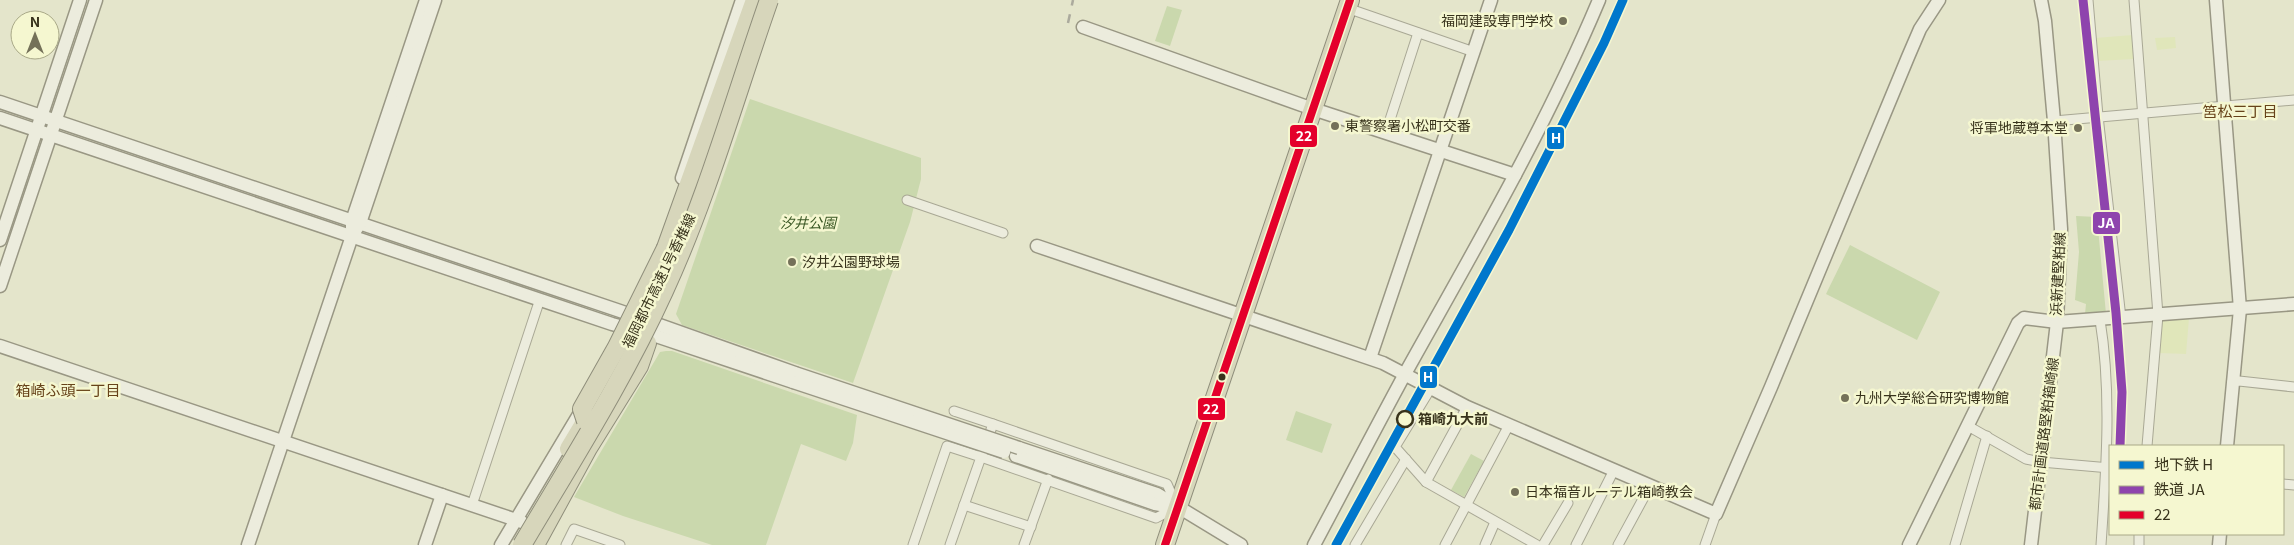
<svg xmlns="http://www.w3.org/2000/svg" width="2294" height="545" font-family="Georgia,'Noto Sans JP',serif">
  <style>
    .farmland { fill: #e0e6ba }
    .green { fill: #cad8ad }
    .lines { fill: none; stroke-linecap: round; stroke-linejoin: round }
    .street-casing { stroke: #a9a895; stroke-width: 11 }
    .secondary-casing { stroke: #999784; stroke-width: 15 }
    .highway-casing { stroke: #8f8e7b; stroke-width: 20 }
    .street { stroke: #ececdd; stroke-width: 9 }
    .secondary { stroke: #ececdd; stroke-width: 12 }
    .highway { stroke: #d7d6bb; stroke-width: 18 }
    .rail { stroke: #abaa9d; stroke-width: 2.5; stroke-dasharray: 9 9; stroke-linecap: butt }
    .secondary-bridge-casing { stroke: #999784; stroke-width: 15; stroke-linecap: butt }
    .highway-bridge-casing { stroke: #8f8e7b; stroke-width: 20; stroke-linecap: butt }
    .secondary-bridge { stroke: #ececdd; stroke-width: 12 }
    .highway-bridge { stroke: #d7d6bb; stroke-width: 18 }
    .bus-1-casing { stroke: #f5f7d0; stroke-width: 11 }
    .bus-1 { stroke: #e4002b; stroke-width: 8 }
    .rail-1-casing { stroke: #f5f7d0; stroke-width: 12 }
    .rail-1 { stroke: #8e44ad; stroke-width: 9 }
    .metro-1-casing { stroke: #f5f7d0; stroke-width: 12 }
    .metro-1 { stroke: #07c; stroke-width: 9 }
    .poi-dot { fill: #747159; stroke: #f5f7d0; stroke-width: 2 }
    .bus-dot { fill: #38331c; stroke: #f5f7d0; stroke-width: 2 }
    .stop-dot { fill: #f5f7d0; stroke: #38331c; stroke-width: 2.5 }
    .labels { text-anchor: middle; stroke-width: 5; stroke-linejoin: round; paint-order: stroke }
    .poi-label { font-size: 14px; fill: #38331c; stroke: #f5f7d0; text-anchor: start }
    .park-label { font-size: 14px; font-style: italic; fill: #385622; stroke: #f5f7d0 }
    .street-label { font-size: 14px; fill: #38331c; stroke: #f5f7d0 }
    .stop-label { font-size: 14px; font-weight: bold; fill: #38331c; stroke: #f5f7d0; text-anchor: start }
    .neighbourhood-label { font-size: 15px; fill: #67431a; stroke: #f5f7d0 }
    .line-badge { stroke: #f5f7d0; stroke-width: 2 }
    .badge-label { font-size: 14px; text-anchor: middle; font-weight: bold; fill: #fff }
  </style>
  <rect width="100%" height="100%" fill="#e4e5cb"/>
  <g class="farmland">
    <polygon points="2133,35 2134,59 2097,61 2095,38"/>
    <polygon points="2175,37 2176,48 2157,50 2155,38"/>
    <polygon points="2189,318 2186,354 2159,353 2162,319"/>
  </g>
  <g class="green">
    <polygon points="1167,6 1182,10 1170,46 1155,41"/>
    <polygon points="750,99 921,158 921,179 910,222 853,383 682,325 676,314"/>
    <polygon points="2076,216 2097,217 2106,314 2085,314 2086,304 2075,300 2079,252"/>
    <polygon points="1850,245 1940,292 1917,340 1826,294"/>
    <polygon points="666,351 672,351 857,415 853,443 846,461 801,444 766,545 712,545 623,516 574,497 660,352"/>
    <polygon points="1296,411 1332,424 1322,453 1286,440"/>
    <polygon points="1471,454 1484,461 1464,497 1451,490"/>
  </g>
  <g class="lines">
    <g class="street-casing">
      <g id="street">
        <polyline points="2088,0 2098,116 2121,318"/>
        <polyline points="2134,0 2158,315 2147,446"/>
        <polyline points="1347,8 1474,52"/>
        <polyline points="2054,121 2294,100"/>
        <polyline points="1386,132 1418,33"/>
        <polyline points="907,200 1003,233"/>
        <path d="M2100,320C2112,393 2106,471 2101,545"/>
        <polyline points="2232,382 2239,381 2294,387"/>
        <polyline points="1431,388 1395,447 1426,482 1537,545"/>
        <polyline points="954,411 993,424"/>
        <polygon points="993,424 1167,484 1177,507 1156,518 981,457"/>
        <polyline points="1968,426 2026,459 2041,462 2110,468"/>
        <polyline points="1426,482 1467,407"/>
        <polyline points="2283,484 2294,485"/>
        <polyline points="472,505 540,299"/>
        <polyline points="964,505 1031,527"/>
        <polyline points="566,545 574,529 620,545"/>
        <polyline points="913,545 947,446 981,457 950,545"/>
        <polyline points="1024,545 1048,479"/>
        <polyline points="1355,545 1406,459"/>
        <polyline points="1445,545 1509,425"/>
        <polyline points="1485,545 1495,522"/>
        <polyline points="1543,545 1568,503"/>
        <polyline points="1576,545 1614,470"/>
        <polyline points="1618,545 1650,486"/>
        <polyline points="1705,545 1716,514"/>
        <polyline points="1955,545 1987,436"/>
        <polyline points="2139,545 2139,534"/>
      </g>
    </g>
    <g class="secondary-casing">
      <g id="secondary">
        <polyline points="2216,0 2240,309 2227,446"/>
        <polyline points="1083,27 1313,109 1515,175"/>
        <polyline points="0,102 620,311 795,373"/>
        <polyline points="0,118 612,324 653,335 793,382"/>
        <polyline points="682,178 742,0"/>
        <polyline points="352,228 352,221 426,0"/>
        <polyline points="0,240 80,0"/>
        <polyline points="1037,246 1383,363 1467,407 1716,514 1771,387 1908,57 1920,29 1939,0"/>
        <polyline points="0,286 96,0"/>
        <polyline points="0,346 522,522"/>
        <polyline points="1370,358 1491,0"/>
        <polyline points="1019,448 1157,494 1241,545"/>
        <polyline points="1016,456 1155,504 1172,507"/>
        <polyline points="248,545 352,236 360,223 435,0"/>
        <polyline points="425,545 442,495"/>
        <polyline points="501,545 584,406"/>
        <path d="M1314,545C1345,487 1375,429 1406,372C1474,250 1545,129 1599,0"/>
        <polyline points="1909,545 2018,323 2024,318 2057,322 2294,304"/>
        <polyline points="2031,545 2057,322 2061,229 2054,121 2045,21 2041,0"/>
        <polyline points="2219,545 2220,534"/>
      </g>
    </g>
    <g class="highway-casing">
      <g id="highway">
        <polyline points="666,248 755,0"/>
        <polyline points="569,449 587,419"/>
        <polyline points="535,545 588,448 639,366 647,343"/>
        <polyline points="1165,545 1350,0"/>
      </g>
    </g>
    <use href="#street" class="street"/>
    <use href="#secondary" class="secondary"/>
    <use href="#highway" class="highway"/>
    <polyline class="rail" points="1068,23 1073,0"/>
    <g class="secondary-bridge-casing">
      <g id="secondary-bridge">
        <polyline points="795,373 1019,448"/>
        <polyline points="793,382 1004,452"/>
      </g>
    </g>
    <g class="highway-bridge-casing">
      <g id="highway-bridge">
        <polyline points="586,421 582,409 617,347 666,248"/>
        <path d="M522,545C571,462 624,379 664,291C707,198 735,97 769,0"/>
      </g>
    </g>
    <use href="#secondary-bridge" class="secondary-bridge"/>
    <use href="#highway-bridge" class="highway-bridge"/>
    <g class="bus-1-casing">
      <polyline id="bus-1" points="1165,545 1350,0"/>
    </g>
    <use href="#bus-1" class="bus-1"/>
    <g class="rail-1-casing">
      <polyline id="rail-1" points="2083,0 2116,313 2122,392 2120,446"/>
    </g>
    <use href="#rail-1" class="rail-1"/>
    <g class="metro-1-casing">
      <polyline id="metro-1" points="1336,545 1509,230 1604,43 1623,0"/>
    </g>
    <use href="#metro-1" class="metro-1"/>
  </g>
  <g class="poi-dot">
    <circle cx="1563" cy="21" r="5"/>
    <circle cx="1335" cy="126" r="5"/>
    <circle cx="2078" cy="128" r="5"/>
    <circle cx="792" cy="262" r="5"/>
    <circle cx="1845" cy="398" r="5"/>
    <circle cx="1515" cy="492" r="5"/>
  </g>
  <circle class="bus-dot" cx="1222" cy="377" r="4.5"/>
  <circle class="stop-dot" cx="1405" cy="419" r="8"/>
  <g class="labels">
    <g class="poi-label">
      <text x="1553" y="26" text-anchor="end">福岡建設専門学校</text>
      <text x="1345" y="131">東警察署小松町交番</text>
      <text x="2068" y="133" text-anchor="end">将軍地蔵尊本堂</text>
      <text x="802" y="267">汐井公園野球場</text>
      <text x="1855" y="403">九州大学総合研究博物館</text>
      <text x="1525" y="497">日本福音ルーテル箱崎教会</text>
    </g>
    <g class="park-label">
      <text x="808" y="228">汐井公園</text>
    </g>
    <g class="street-label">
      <text transform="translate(2058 274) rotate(-87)" y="5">浜新建堅粕線</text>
      <text transform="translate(659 281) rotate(-64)" y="5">福岡都市高速1号香椎線</text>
      <text transform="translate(2044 434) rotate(-83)" y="5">都市計画道路堅粕箱崎線</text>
    </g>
    <g class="stop-label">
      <text x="1418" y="424">箱崎九大前</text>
    </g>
    <g class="neighbourhood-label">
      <text x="2240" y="117">筥松三丁目</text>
      <text x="68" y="396">箱崎ふ頭一丁目</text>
    </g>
  </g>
  <g class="line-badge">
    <rect x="1289" y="124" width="29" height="24" rx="5" fill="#e4002b"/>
    <rect x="1546" y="126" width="19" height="24" rx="5" fill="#07c"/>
    <rect x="2092" y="211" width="29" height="24" rx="5" fill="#8e44ad"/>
    <rect x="1419" y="365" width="19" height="24" rx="5" fill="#07c"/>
    <rect x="1197" y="397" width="29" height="24" rx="5" fill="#e4002b"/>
  </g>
  <g class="badge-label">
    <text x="1304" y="141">22</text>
    <text x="1556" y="143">H</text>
    <text x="2106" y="228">JA</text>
    <text x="1428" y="382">H</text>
    <text x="1211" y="414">22</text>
  </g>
  <rect x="2109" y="445" width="175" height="90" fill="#f5f7d0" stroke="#a9a988"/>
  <rect x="2119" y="461" width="25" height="8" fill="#0077cc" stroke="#a9a988"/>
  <text x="2154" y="470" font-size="15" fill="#38331c">地下鉄 H</text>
  <rect x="2119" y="486" width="25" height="8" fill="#8e44ad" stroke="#a9a988"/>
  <text x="2154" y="495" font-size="15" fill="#38331c">鉄道 JA</text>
  <rect x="2119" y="511" width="25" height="8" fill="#e4002b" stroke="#a9a988"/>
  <text x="2154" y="520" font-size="15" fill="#38331c">22</text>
  <g transform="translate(35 35)"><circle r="24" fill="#f5f7d0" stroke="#a9a988"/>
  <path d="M0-4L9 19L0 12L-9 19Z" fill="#747159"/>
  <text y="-8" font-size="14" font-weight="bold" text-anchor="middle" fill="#38331c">N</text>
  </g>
</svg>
